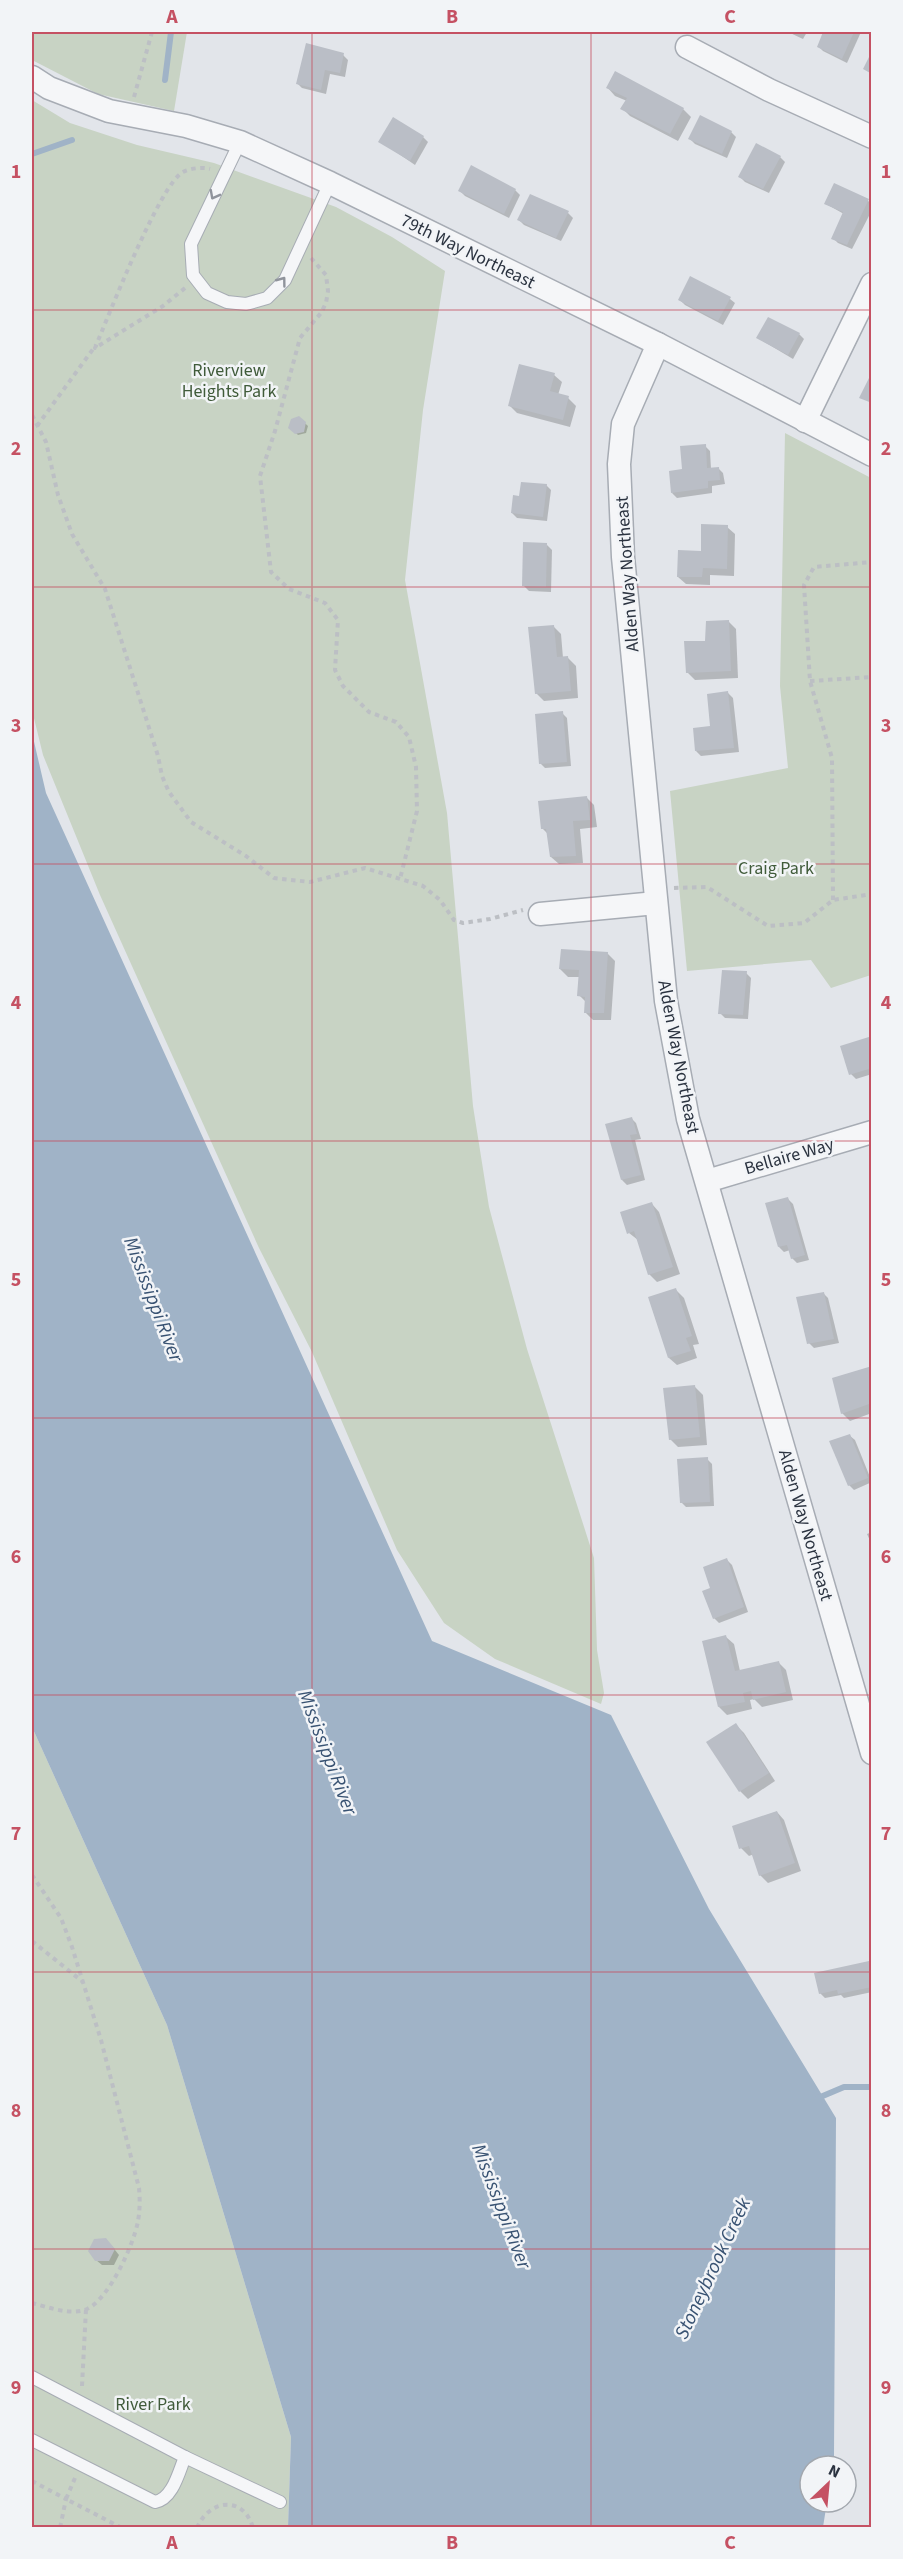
<svg xmlns="http://www.w3.org/2000/svg" width="903" height="2559" font-family="'Source Sans 3',sans-serif">
  <style>
    .green { fill: #c8d3c4 }
    .water { fill: #a0b3c7 }
    .shadow { fill: #0003 }
    .lines { fill: none; stroke-linecap: round; stroke-linejoin: round }
    .stream { stroke: #a0b3c7; stroke-width: 6 }
    .building { fill: #babec6 }
    .service-casing { stroke: #a7acb4; stroke-width: 14 }
    .minor-casing { stroke: #a7acb4; stroke-width: 25 }
    .path { stroke: #bcbfc4; stroke-width: 4; stroke-dasharray: 4.5 4.5; stroke-linecap: butt }
    .service { stroke: #f5f6f8; stroke-width: 12 }
    .minor { stroke: #f5f6f8; stroke-width: 22 }
    .oneway { stroke: #90949c }
    .grid { fill: none; stroke: #c55163; stroke-width: 1.5; stroke-opacity: 0.55 }
    .labels { text-anchor: middle; stroke-width: 5; stroke-linejoin: round; paint-order: stroke }
    .street-label { font-size: 18px; fill: #2b3340; stroke: #f2f4f7 }
    .park-label { font-size: 18px; fill: #405b3a; stroke: #f2f4f7 }
    .water-label { font-size: 20px; font-style: italic; fill: #385272; stroke: #f2f4f7 }
    .neatline { fill: none; stroke: #c55163; stroke-width: 2 }
    .grid-label { font-size: 20px; text-anchor: middle; font-weight: bold; fill: #c55163 }
  </style>
  <rect width="100%" height="100%" fill="#e2e5ea"/>
  <g class="green">
    <polygon points="32,32 187,32 174,111 98,94 34,61 32,59"/>
    <polygon points="32,100 70,123 137,145 214,163 336,207 392,237 445,271 423,410 405,580 447,813 473,1106 489,1207 527,1349 594,1558 597,1650 604,1693 601,1704 495,1659 444,1623 397,1550 312,1352 259,1248 100,895 43,755 32,710"/>
    <polygon points="785,433 871,478 871,975 831,988 811,960 687,971 670,791 788,768 780,686"/>
    <polygon points="32,1727 167,2025 291,2437 288,2527 32,2527"/>
  </g>
  <polygon class="water" points="32,733 46,793 432,1641 611,1715 709,1909 836,2118 834,2456 832,2466 810,2466 810,2502 827,2502 823,2527 288,2527 291,2437 167,2025 32,1727"/>
  <g class="shadow">
    <polygon points="788,32 807,32 803,39"/>
    <polygon points="825,32 861,32 847,63 823,51 818,46"/>
    <polygon points="343,55 348,60 345,77 330,74 326,94 302,88 297,83"/>
    <polygon points="608,88 683,109 691,117 678,141 630,116 622,108 627,101 615,96"/>
    <polygon points="700,117 731,132 736,137 727,158 695,144 690,139"/>
    <polygon points="423,137 428,142 415,165 380,141"/>
    <polygon points="780,157 785,162 769,193 745,182 740,177"/>
    <polygon points="835,185 872,203 872,210 852,249 838,243 833,238 844,214 826,204"/>
    <polygon points="515,190 520,195 509,218 465,196 460,191"/>
    <polygon points="568,213 573,218 561,241 524,225 519,220"/>
    <polygon points="730,299 735,303 723,325 685,305 680,300"/>
    <polygon points="799,334 804,339 793,359 758,338"/>
    <polygon points="554,375 562,382 558,395 568,398 576,406 570,427 517,413 509,405"/>
    <polygon points="299,418 308,426 306,433 298,435 290,427"/>
    <polygon points="705,446 710,451 711,469 718,468 723,473 725,484 712,486 712,493 677,498 672,493 684,470"/>
    <polygon points="546,485 551,490 547,521 517,518 512,513 520,497"/>
    <polygon points="727,527 735,534 734,576 710,575 710,585 686,584 678,577"/>
    <polygon points="547,545 552,550 551,592 529,591 524,586"/>
    <polygon points="729,622 736,629 738,678 695,680 687,672 707,642"/>
    <polygon points="553,626 561,634 563,658 568,658 576,666 578,698 544,701 536,693"/>
    <polygon points="728,693 733,698 739,752 701,756 696,751 711,728"/>
    <polygon points="562,713 567,718 571,766 545,768 540,763"/>
    <polygon points="586,797 594,805 597,827 580,829 583,863 559,864 551,857 548,834 542,828"/>
    <polygon points="607,953 615,961 611,1020 593,1020 585,1012 586,1002 579,995 580,977 568,977 560,969"/>
    <polygon points="746,973 751,978 748,1019 725,1018 720,1013"/>
    <polygon points="872,1037 872,1074 856,1079 851,1074"/>
    <polygon points="631,1118 636,1123 641,1139 635,1140 645,1180 627,1185 622,1180"/>
    <polygon points="788,1199 793,1204 809,1260 797,1263 792,1258 790,1250 784,1252 779,1247"/>
    <polygon points="652,1204 659,1212 680,1274 657,1282 649,1274 638,1240 629,1233"/>
    <polygon points="676,1290 684,1298 699,1344 693,1345 697,1358 677,1365 669,1358"/>
    <polygon points="823,1293 828,1298 839,1343 814,1348 809,1343"/>
    <polygon points="872,1367 872,1413 850,1421 842,1413"/>
    <polygon points="695,1387 703,1395 707,1445 678,1447 670,1439"/>
    <polygon points="850,1436 855,1440 872,1482 854,1490 849,1485"/>
    <polygon points="707,1459 712,1464 714,1506 686,1507 681,1502"/>
    <polygon points="872,1532 872,1545 867,1534"/>
    <polygon points="727,1560 732,1565 748,1612 719,1623 714,1618 712,1589"/>
    <polygon points="726,1637 734,1644 740,1671 778,1662 786,1670 793,1700 762,1707 754,1699 750,1700 752,1709 727,1715 719,1707"/>
    <polygon points="736,1725 744,1733 775,1781 748,1799 740,1791"/>
    <polygon points="777,1812 784,1820 801,1871 768,1883 760,1875 754,1854 749,1856 741,1848"/>
    <polygon points="869,1962 872,1965 872,1992 844,1998 841,1995 825,1998 820,1993"/>
    <polygon points="111,2245 119,2255 114,2265 102,2265 96,2260"/>
  </g>
  <g class="lines">
    <g class="stream">
      <polyline points="165,80 171,32"/>
      <polyline points="32,154 72,140"/>
      <polyline points="818,2098 844,2087 872,2087"/>
    </g>
  </g>
  <g class="building">
    <polygon points="823,32 854,32 842,59 817,47"/>
    <polygon points="306,43 344,53 340,73 325,70 321,90 296,84"/>
    <polygon points="872,51 872,74 863,69"/>
    <polygon points="615,71 684,108 670,134 620,109 627,98 606,88"/>
    <polygon points="700,115 732,131 722,154 688,139"/>
    <polygon points="393,117 424,136 410,161 378,142"/>
    <polygon points="756,143 781,156 763,189 738,177"/>
    <polygon points="471,165 516,189 504,214 458,191"/>
    <polygon points="834,183 869,199 847,245 831,239 843,212 824,204"/>
    <polygon points="530,194 569,211 556,238 517,220"/>
    <polygon points="690,276 731,297 718,321 678,300"/>
    <polygon points="768,317 800,333 788,355 756,338"/>
    <polygon points="519,364 555,373 550,391 569,396 563,420 508,406"/>
    <polygon points="872,372 872,403 859,398"/>
    <polygon points="299,416 306,422 304,432 295,434 288,428 291,419"/>
    <polygon points="706,444 707,468 719,467 720,480 708,481 708,488 671,493 669,471 682,469 680,446"/>
    <polygon points="521,482 547,484 543,517 511,513 513,495 519,496"/>
    <polygon points="701,524 728,525 727,569 703,568 702,577 677,577 678,550 701,551"/>
    <polygon points="523,542 547,543 546,587 522,586"/>
    <polygon points="729,620 731,671 686,673 684,641 705,641 706,621"/>
    <polygon points="554,625 557,657 568,656 571,691 535,694 528,627"/>
    <polygon points="728,691 734,748 695,751 693,728 710,726 707,694"/>
    <polygon points="563,711 567,762 539,764 535,714"/>
    <polygon points="587,796 590,820 573,821 576,856 550,857 546,829 541,829 538,801"/>
    <polygon points="561,949 608,952 604,1013 584,1013 585,997 577,996 579,970 559,969"/>
    <polygon points="722,970 747,971 743,1015 718,1014"/>
    <polygon points="872,1036 872,1068 849,1075 840,1046"/>
    <polygon points="632,1117 637,1134 630,1135 641,1175 621,1180 605,1124"/>
    <polygon points="788,1197 805,1255 791,1259 787,1245 778,1247 765,1203"/>
    <polygon points="652,1202 673,1267 648,1275 634,1231 627,1234 620,1212"/>
    <polygon points="676,1288 692,1336 686,1338 691,1351 668,1358 648,1297"/>
    <polygon points="824,1292 834,1339 807,1344 796,1297"/>
    <polygon points="872,1366 872,1403 841,1414 832,1378"/>
    <polygon points="695,1385 700,1437 669,1440 663,1388"/>
    <polygon points="850,1434 868,1478 848,1486 829,1441"/>
    <polygon points="708,1457 710,1502 680,1503 677,1459"/>
    <polygon points="727,1558 744,1607 713,1619 702,1591 710,1588 703,1567"/>
    <polygon points="726,1635 735,1671 779,1661 786,1692 753,1700 751,1691 743,1693 745,1702 718,1707 702,1641"/>
    <polygon points="736,1723 769,1773 739,1792 706,1742"/>
    <polygon points="777,1811 795,1863 759,1876 749,1846 739,1849 732,1826"/>
    <polygon points="869,1961 872,1987 838,1994 837,1990 819,1994 814,1973"/>
    <polygon points="106,2238 115,2249 109,2261 95,2261 88,2251 94,2239"/>
  </g>
  <g class="lines">
    <g class="service-casing">
      <g id="service">
        <polyline points="240,142 191,244 193,275 207,293 227,302 246,304 267,298 285,280 330,183"/>
        <path d="M32,2377L185,2457C179,2471 173,2499 155,2502L32,2440"/>
        <polyline points="185,2457 280,2502"/>
      </g>
    </g>
    <g class="minor-casing">
      <g id="minor">
        <polyline points="687,47 769,90 872,137"/>
        <polyline points="32,77 49,88 109,111 186,126 240,142 330,183 658,344 872,455"/>
        <polyline points="658,344 623,424 619,464 623,557 666,1001 688,1119 872,1753"/>
        <polyline points="805,421 872,284"/>
        <polyline points="540,914 656,903"/>
        <polyline points="707,1181 872,1132"/>
      </g>
    </g>
    <g class="path">
      <polyline points="134,97 152,32"/>
      <polyline points="311,258 326,275 328,291 326,303 321,313 300,338 275,431 260,476 271,572 289,589 325,603 338,620 335,670 343,686 369,712 396,722 409,737 416,767 417,811 400,879"/>
      <path d="M185,288L163,306L95,348C108,317 160,184 183,172C191,168 203,167 210,169"/>
      <polyline points="32,415 46,442 58,495 72,534 105,589 158,756 162,776 169,792 191,822 246,856 274,878 310,882 365,868 423,886 440,900 454,920 463,923 490,919 523,910"/>
      <polyline points="37,426 96,345"/>
      <polyline points="810,681 872,677"/>
      <polyline points="674,888 707,887 768,926 804,923 833,900 872,894"/>
      <polyline points="833,900 832,758 810,681 804,585 814,567 872,562"/>
      <path d="M32,1875L61,1918L72,1947L101,2040L139,2188C140,2199 140,2210 138,2221C134,2244 109,2299 87,2309C70,2316 48,2307 32,2303"/>
      <polyline points="32,1941 83,1982"/>
      <polyline points="82,2386 86,2309"/>
      <polyline points="75,2478 66,2499 122,2528"/>
      <polyline points="32,2481 66,2499 60,2528"/>
      <path d="M197,2528C209,2499 244,2495 253,2528"/>
    </g>
    <use href="#service" class="service"/>
    <use href="#minor" class="minor"/>
  </g>
  <defs><path id="oneway-chevron" d="M-2-3.5L2.5 0L-2 3.5" fill="none" stroke-width="1.6" stroke-linecap="round" stroke-linejoin="round" transform="scale(1.5)"/></defs>
  <g class="oneway">
    <use href="#oneway-chevron" transform="translate(214 195) rotate(118)"/>
    <use href="#oneway-chevron" transform="translate(282 281) rotate(-53)"/>
  </g>
  <path class="grid" d="M312,32V2528M591,32V2528M32,310H872M32,587H872M32,864H872M32,1141H872M32,1418H872M32,1695H872M32,1972H872M32,2249H872"/>
  <g class="labels">
    <g class="street-label">
      <text transform="translate(468 251) rotate(26)" y="6">79th Way Northeast</text>
      <text transform="translate(627 574) rotate(-94)" y="6">Alden Way Northeast</text>
      <text transform="translate(679 1057) rotate(79)" y="6">Alden Way Northeast</text>
      <text transform="translate(789 1156) rotate(-16)" y="6">Bellaire Way</text>
      <text transform="translate(806 1525) rotate(74)" y="6">Alden Way Northeast</text>
    </g>
    <g class="park-label">
      <text x="229" y="376">Riverview<tspan x="229" dy="21">Heights Park</tspan></text>
      <text x="776" y="874">Craig Park</text>
      <text x="153" y="2410">River Park</text>
    </g>
    <g class="water-label">
      <text transform="translate(154 1299) rotate(69)" y="7">Mississippi River</text>
      <text transform="translate(328 1752) rotate(69)" y="7">Mississippi River</text>
      <text transform="translate(502 2206) rotate(69)" y="7">Mississippi River</text>
      <text transform="translate(712 2268) rotate(-65)" y="7">Stoneybrook Creek</text>
    </g>
  </g>
  <rect width="903" height="2559" fill="none" stroke="#f2f4f7" stroke-width="66"/>
  <g transform="translate(828 2484) rotate(26)"><circle r="28" fill="#f2f4f7" stroke="#a2a7ae" stroke-width="1.5"/>
  <path d="M0-4.5L10 22L0 15L-10 22Z" fill="#c55163"/>
  <text y="-9" font-size="16" font-weight="bold" text-anchor="middle" fill="#2b3340">N</text>
  </g>
  <rect x="33" y="33" width="837" height="2493" class="neatline"/>
  <g class="grid-label">
    <text x="172" y="23">A</text>
    <text x="452" y="23">B</text>
    <text x="730" y="23">C</text>
    <text x="16" y="178">1</text>
    <text x="886" y="178">1</text>
    <text x="16" y="455">2</text>
    <text x="886" y="455">2</text>
    <text x="16" y="732">3</text>
    <text x="886" y="732">3</text>
    <text x="16" y="1009">4</text>
    <text x="886" y="1009">4</text>
    <text x="16" y="1286">5</text>
    <text x="886" y="1286">5</text>
    <text x="16" y="1563">6</text>
    <text x="886" y="1563">6</text>
    <text x="16" y="1840">7</text>
    <text x="886" y="1840">7</text>
    <text x="16" y="2117">8</text>
    <text x="886" y="2117">8</text>
    <text x="16" y="2394">9</text>
    <text x="886" y="2394">9</text>
    <text x="172" y="2549">A</text>
    <text x="452" y="2549">B</text>
    <text x="730" y="2549">C</text>
  </g>
</svg>
